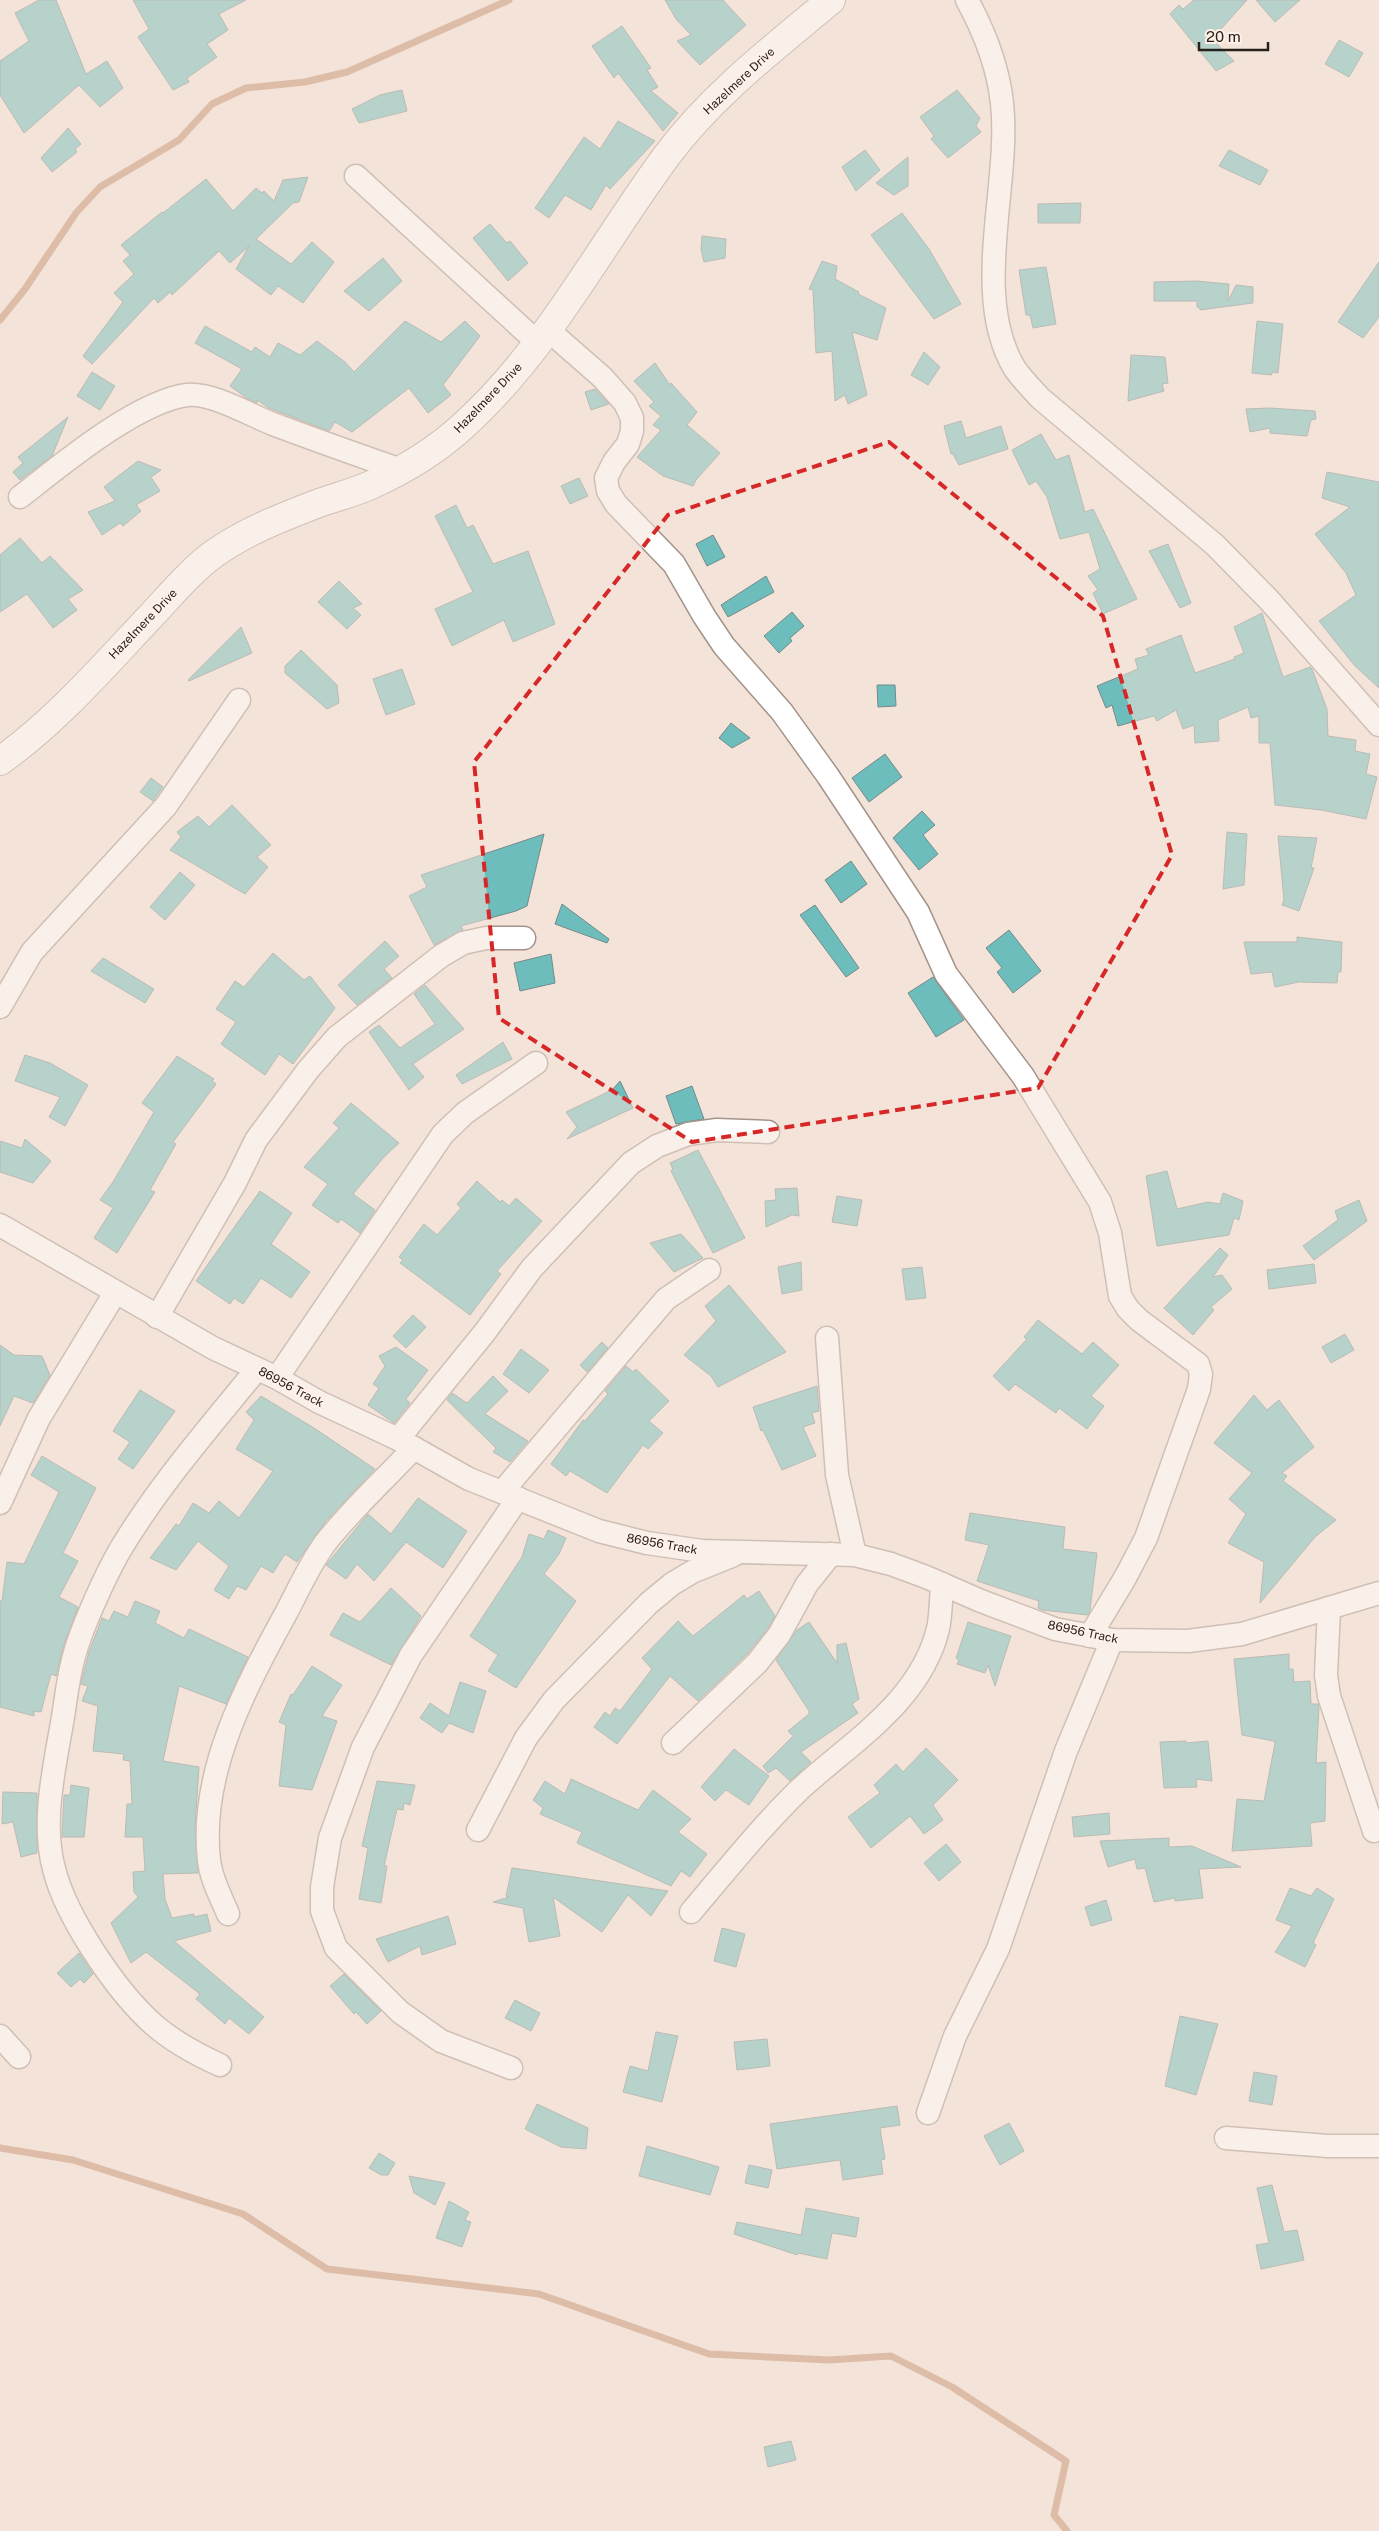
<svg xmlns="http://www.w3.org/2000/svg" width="1379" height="2531" font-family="'Public Sans',sans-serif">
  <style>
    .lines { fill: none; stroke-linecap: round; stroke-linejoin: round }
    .stream { stroke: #c28f6b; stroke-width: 7 }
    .building { fill: #6cbdbb; stroke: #758a8a }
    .minor-casing { stroke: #a39389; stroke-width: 25 }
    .tertiary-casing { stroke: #a39389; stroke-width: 30 }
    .minor { stroke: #fff; stroke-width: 22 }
    .tertiary { stroke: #fff; stroke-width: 28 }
    .marked { fill: none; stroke: #d62828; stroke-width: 4; stroke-dasharray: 10 6; stroke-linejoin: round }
    .labels { text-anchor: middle; stroke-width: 4; stroke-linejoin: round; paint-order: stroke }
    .street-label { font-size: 12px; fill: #27211d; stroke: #fff1e8 }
  </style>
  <rect width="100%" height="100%" fill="#f4e3d8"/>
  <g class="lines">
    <g class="stream">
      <polyline points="0,320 25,289 76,213 100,187 179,140 212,104 246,88 305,82 347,72 509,0"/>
      <polyline points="0,2148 73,2160 243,2214 327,2269 539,2294 709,2354 829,2360 891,2356 952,2387 1066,2461 1054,2515 1067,2531"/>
    </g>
  </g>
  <g class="building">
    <polygon points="39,0 56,0 86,74 107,61 123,88 100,107 79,85 24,133 0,95 0,61 29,41 15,13"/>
    <polygon points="133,0 246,0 219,14 228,30 207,44 217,57 187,78 189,82 173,90 138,37 149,29"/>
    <polygon points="665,0 723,0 746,25 700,65 677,41 691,35 676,19"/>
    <polygon points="1194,0 1247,0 1212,39 1234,61 1216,71 1170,14 1179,5 1183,9"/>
    <polygon points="1256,0 1300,0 1275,22"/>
    <polygon points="622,26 651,68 647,70 658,87 651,91 678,113 663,131 618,73 614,78 592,46"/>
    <polygon points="1339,40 1363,53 1349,77 1325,64"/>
    <polygon points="402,90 407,111 359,123 352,109 380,95"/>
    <polygon points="957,90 980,118 976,126 981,132 948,158 931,139 934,136 920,117"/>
    <polygon points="618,121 655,141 610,189 606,185 591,210 565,195 549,218 535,208 584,137 600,149"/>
    <polygon points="68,128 81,144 75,149 77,152 52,172 41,158"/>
    <polygon points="865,150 880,170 856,191 842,167"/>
    <polygon points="1229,150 1268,170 1260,185 1219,166"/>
    <polygon points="908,157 908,186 894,195 876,183"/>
    <polygon points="308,177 299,202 293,203 256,239 291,264 312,242 334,262 303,303 278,286 271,295 236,269 249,246 230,263 219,251 172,295 170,292 158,303 154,298 92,364 83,356 123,302 114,293 134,274 123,261 130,255 121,245 162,212 163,213 206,179 233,211 256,188 262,193 264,191 274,201 283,180"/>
    <polygon points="1081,203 1080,223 1038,223 1038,204"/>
    <polygon points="902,213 929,249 961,304 934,319 871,235"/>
    <polygon points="490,224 507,243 510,241 528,263 508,281 473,238"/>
    <polygon points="702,236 726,239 725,258 704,262 701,249"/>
    <polygon points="383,258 402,281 369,311 344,291"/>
    <polygon points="822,261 837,266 835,279 859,292 858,294 886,308 877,340 852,332 867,395 848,404 845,395 835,401 832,351 816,353 813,290 809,289"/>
    <polygon points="1379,262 1379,317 1363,338 1338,322"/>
    <polygon points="1046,267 1056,324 1033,328 1030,315 1026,315 1019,270"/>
    <polygon points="1196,281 1229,284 1228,301 1236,285 1253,287 1253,303 1200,310 1200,308 1197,307 1197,301 1154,301 1154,282"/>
    <polygon points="405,321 441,342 465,321 480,336 443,385 451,395 428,413 409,388 352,432 335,422 329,431 269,408 257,400 257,403 248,399 230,386 242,369 195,343 205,326 252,352 255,347 270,357 278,343 300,355 317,341 345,362 354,372"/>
    <polygon points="1257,321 1283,324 1278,373 1273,372 1271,375 1252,373"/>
    <polygon points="924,352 940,367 928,385 911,375"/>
    <polygon points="1131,355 1165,357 1168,383 1162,384 1164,391 1128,401"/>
    <polygon points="655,363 670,385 671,383 697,412 687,425 720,453 696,480 693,486 663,476 637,457 661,430 653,425 661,416 649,406 654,402 634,381"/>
    <polygon points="92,372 115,386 100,410 77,396"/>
    <polygon points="595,389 609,404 591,410 585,392"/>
    <polygon points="1270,408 1315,411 1316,419 1311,420 1307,436 1270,433 1270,428 1250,432 1246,409"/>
    <polygon points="68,417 52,456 20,480 13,472 23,463 18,457"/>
    <polygon points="961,421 966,438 1001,426 1008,449 959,465 953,454 951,454 944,426"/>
    <polygon points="1041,434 1056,460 1069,455 1085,512 1093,509 1137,599 1103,614 1093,593 1098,590 1088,576 1100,569 1089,532 1060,539 1047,497 1036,481 1029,485 1012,450"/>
    <polygon points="138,461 161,470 151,477 160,491 136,505 141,511 123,526 120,523 102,535 88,512 115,501 104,487"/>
    <polygon points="1327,472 1379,482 1379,688 1354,665 1319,621 1356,595 1346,573 1315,534 1350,507 1322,498"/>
    <polygon points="579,478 588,496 570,504 561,486"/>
    <polygon points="456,505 467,528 473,525 493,564 528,551 555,624 513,642 504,620 452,646 435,609 473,592 435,516"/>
    <polygon points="713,535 725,557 707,566 696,544"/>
    <polygon points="20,538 42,563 50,556 83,590 68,599 77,610 53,628 27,594 0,612 0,555"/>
    <polygon points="1168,544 1191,603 1180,608 1149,551"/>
    <polygon points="766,576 774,592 728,617 721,605"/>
    <polygon points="339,581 362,604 353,608 361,615 347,629 318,602"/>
    <polygon points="792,612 804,626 790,638 792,641 779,653 764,636"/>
    <polygon points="1262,613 1283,677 1310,667 1312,669 1327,709 1328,736 1356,740 1355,751 1370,754 1366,774 1377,777 1366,819 1321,810 1275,805 1270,743 1259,743 1259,716 1251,718 1248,707 1218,720 1219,741 1195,743 1194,725 1183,729 1176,710 1157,721 1154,716 1118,726 1112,705 1106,708 1097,686 1138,669 1135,659 1149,655 1146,649 1181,635 1195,673 1235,659 1234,657 1244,653 1234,627"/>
    <polygon points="241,627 252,653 189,681 188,680"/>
    <polygon points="301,650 337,685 339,703 327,709 285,673 285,666"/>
    <polygon points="402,669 415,704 386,715 373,679"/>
    <polygon points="877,685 895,685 896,706 878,707"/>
    <polygon points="731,723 750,738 732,748 719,738"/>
    <polygon points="885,754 902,777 869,802 852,778"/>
    <polygon points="151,778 163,787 153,801 140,792"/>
    <polygon points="232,805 271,845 257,857 268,867 245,894 170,850 181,837 177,832 198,816 209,827"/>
    <polygon points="922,811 935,825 923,835 938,854 919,870 893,838"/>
    <polygon points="1227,832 1247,834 1244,885 1223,889"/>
    <polygon points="544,834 527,906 516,911 461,926 463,930 434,945 409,896 427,887 421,875"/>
    <polygon points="1278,836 1317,838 1311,868 1314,868 1299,911 1282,905 1284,900"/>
    <polygon points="851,861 867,884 841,903 825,880"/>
    <polygon points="180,872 195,885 165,920 150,907"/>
    <polygon points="562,904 609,939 607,943 555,924"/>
    <polygon points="815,905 859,968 846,977 800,915"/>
    <polygon points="1009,930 1041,971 1013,993 997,972 1002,968 986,948"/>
    <polygon points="1297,937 1342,942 1341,972 1338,972 1337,983 1299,982 1275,987 1272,972 1251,974 1244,942 1297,942"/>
    <polygon points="385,941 399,956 384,969 392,978 357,1005 338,985"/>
    <polygon points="273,953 304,980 310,976 335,1008 293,1064 279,1054 265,1075 221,1044 236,1022 216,1009 235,981 244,987"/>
    <polygon points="551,954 555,983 520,991 514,963"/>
    <polygon points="103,958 154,989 145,1003 91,971"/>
    <polygon points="933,977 964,1020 936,1037 908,993"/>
    <polygon points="425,985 464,1029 413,1064 424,1077 409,1090 369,1032 379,1025 400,1048 435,1024 414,994"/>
    <polygon points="503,1042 512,1059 462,1084 456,1075"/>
    <polygon points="25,1055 50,1063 88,1085 65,1126 49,1117 60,1097 15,1081"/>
    <polygon points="177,1056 214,1079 212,1081 216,1084 173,1142 176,1144 150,1190 155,1192 117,1253 94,1238 113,1208 100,1200 113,1182 154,1112 142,1103"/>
    <polygon points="620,1081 633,1108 567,1139 577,1127 566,1112 612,1090"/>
    <polygon points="692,1086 704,1119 676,1124 666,1096"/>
    <polygon points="351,1103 399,1143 384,1157 353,1194 375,1210 360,1233 341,1219 338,1223 312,1205 328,1184 304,1167 339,1128 333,1123"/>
    <polygon points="25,1139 51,1161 33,1183 0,1172 0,1141 22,1148"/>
    <polygon points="698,1150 745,1238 713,1253 671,1171 673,1169 670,1163"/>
    <polygon points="1167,1171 1177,1209 1208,1202 1220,1204 1223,1193 1243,1201 1239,1220 1234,1218 1229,1235 1157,1246 1146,1176"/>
    <polygon points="477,1181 500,1202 502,1200 509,1206 516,1198 542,1221 497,1271 501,1274 470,1315 400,1263 403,1260 399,1257 424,1224 437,1235 461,1208 457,1204"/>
    <polygon points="797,1188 799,1216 792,1215 766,1227 765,1201 776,1200 775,1189"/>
    <polygon points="260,1191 292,1213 271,1244 310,1272 291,1298 261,1278 243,1304 234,1298 230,1304 196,1281"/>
    <polygon points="837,1196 862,1200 857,1226 832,1222"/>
    <polygon points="1359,1200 1367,1221 1314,1260 1303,1246 1338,1220 1335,1211"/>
    <polygon points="681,1234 703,1258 674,1272 650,1243"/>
    <polygon points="1220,1248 1228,1255 1213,1277 1222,1275 1232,1289 1211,1307 1214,1310 1193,1335 1164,1308"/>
    <polygon points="801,1262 802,1290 782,1294 778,1267"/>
    <polygon points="1314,1264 1316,1283 1269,1289 1267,1270"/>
    <polygon points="922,1267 926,1298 906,1300 902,1269"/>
    <polygon points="729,1285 786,1352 718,1387 711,1376 684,1355 716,1321 705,1306"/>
    <polygon points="413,1315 426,1327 406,1348 393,1336"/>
    <polygon points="1038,1320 1082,1354 1093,1342 1119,1365 1091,1396 1104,1406 1087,1429 1059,1408 1056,1413 1015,1384 1009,1391 993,1376 1027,1339 1024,1337"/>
    <polygon points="1345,1334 1354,1350 1331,1363 1322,1347"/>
    <polygon points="602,1342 608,1348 587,1372 580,1365"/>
    <polygon points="0,1345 14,1355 42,1356 50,1375 33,1403 14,1396 0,1426"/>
    <polygon points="396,1347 428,1370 406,1399 410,1403 394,1423 368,1405 379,1388 373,1384 385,1366 379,1356"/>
    <polygon points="521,1349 549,1370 529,1393 503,1374"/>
    <polygon points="626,1366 633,1372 636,1369 669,1401 649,1421 663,1433 648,1449 643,1445 607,1493 570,1471 566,1476 551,1464 583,1420 585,1421 608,1394 605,1391"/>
    <polygon points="493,1376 508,1391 485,1414 528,1441 510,1462 493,1452 496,1448 447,1400 452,1393 467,1403"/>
    <polygon points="817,1386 819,1411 812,1413 815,1423 803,1427 816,1456 782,1470 763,1430 761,1431 753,1407"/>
    <polygon points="140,1390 175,1411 133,1469 118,1459 130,1442 113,1431"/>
    <polygon points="1254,1395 1267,1410 1279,1400 1314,1447 1282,1473 1287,1476 1283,1481 1336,1520 1315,1537 1260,1603 1264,1562 1228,1543 1246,1514 1229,1499 1252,1473 1214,1443"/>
    <polygon points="261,1396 314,1428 375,1469 326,1521 297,1562 285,1554 273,1573 261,1566 246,1590 237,1586 229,1599 214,1590 229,1566 198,1541 176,1570 150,1558 176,1524 179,1526 193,1503 209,1513 219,1501 239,1518 273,1471 236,1449 254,1420 246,1412"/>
    <polygon points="42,1456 96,1488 63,1553 78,1561 59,1597 78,1607 64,1644 56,1676 51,1674 41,1712 34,1711 34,1716 0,1707 0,1601 2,1601 7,1562 24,1564 59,1492 31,1475"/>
    <polygon points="418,1498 467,1531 443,1568 406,1542 374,1581 357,1564 346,1579 326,1565 368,1514 391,1534"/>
    <polygon points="970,1513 1065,1527 1063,1549 1097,1553 1090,1610 1088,1615 1042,1610 1038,1608 1039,1601 977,1581 989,1545 965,1540"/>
    <polygon points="548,1530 566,1538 559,1554 544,1574 576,1601 516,1688 488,1671 498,1655 470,1636 522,1557 529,1534 544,1539"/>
    <polygon points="391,1588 421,1616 391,1665 330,1635 343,1613 360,1622"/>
    <polygon points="759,1591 775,1616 768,1628 747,1654 698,1701 670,1676 617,1744 594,1727 605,1712 610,1716 615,1708 620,1711 652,1669 642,1658 678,1621 693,1636 744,1595 747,1599"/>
    <polygon points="135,1601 160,1611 155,1623 184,1638 189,1629 248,1657 226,1704 179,1686 163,1761 199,1767 195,1828 198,1873 163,1874 165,1899 172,1918 194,1914 194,1917 207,1914 211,1931 174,1941 264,2017 249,2034 229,2018 225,2024 196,1999 200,1994 146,1952 131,1963 111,1923 138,1897 134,1892 133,1872 145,1871 143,1837 125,1837 127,1804 132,1804 130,1761 123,1760 124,1754 93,1751 98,1706 82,1701 88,1686 81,1684 89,1652 102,1618 109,1621 114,1611 128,1617"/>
    <polygon points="809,1622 837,1663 837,1645 846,1643 859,1699 852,1704 858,1713 801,1752 811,1762 790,1781 776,1768 768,1773 763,1766 793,1736 788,1731 809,1714 809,1711 776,1660 797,1630"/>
    <polygon points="968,1622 1011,1636 995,1686 988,1665 985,1673 957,1664 959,1660 956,1658"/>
    <polygon points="1289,1654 1289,1669 1293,1669 1294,1682 1310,1681 1311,1704 1318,1704 1319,1707 1316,1763 1326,1762 1325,1821 1310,1823 1312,1846 1232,1851 1237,1799 1264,1801 1275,1743 1274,1741 1242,1735 1234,1659"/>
    <polygon points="312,1666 342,1685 322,1716 337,1721 312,1790 279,1786 286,1725 279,1722 291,1694 293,1695"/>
    <polygon points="460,1682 486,1691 473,1733 449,1723 442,1733 420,1718 430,1703 449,1716"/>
    <polygon points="1186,1741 1186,1743 1208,1741 1212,1781 1196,1779 1197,1787 1164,1788 1160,1742"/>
    <polygon points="926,1748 958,1780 933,1805 943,1820 924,1834 910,1816 871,1848 848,1817 880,1793 874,1785 896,1764 903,1772"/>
    <polygon points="734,1749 769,1776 749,1805 726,1790 715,1801 701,1787"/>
    <polygon points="571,1779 638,1810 653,1790 691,1819 678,1832 707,1854 690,1877 681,1871 671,1886 577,1843 582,1832 540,1814 543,1808 533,1800 545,1781 565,1794"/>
    <polygon points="377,1781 415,1785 410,1805 404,1803 403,1810 397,1809 384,1866 387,1866 381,1903 359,1899 368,1848 362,1846"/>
    <polygon points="71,1785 89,1788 84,1837 62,1837 64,1795 70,1795"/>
    <polygon points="3,1792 37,1793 37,1853 21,1857 13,1822 2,1824"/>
    <polygon points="1109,1813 1110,1834 1074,1837 1072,1817"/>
    <polygon points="1169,1838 1169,1847 1192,1846 1241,1867 1199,1869 1203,1898 1175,1901 1175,1898 1154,1902 1145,1868 1137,1869 1135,1859 1108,1867 1100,1841"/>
    <polygon points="946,1844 961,1862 939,1881 924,1863"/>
    <polygon points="512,1868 513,1868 668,1891 651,1916 628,1895 602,1932 553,1897 560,1936 529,1942 523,1908 493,1902 509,1897 506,1896"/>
    <polygon points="1290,1888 1311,1896 1317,1888 1334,1899 1313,1943 1316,1945 1305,1967 1275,1952 1292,1926 1276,1920"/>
    <polygon points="1106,1900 1112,1920 1091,1926 1085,1907"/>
    <polygon points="448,1916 456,1944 422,1955 420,1946 388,1962 376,1939"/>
    <polygon points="722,1928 745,1934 736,1967 714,1961"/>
    <polygon points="79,1953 93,1974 84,1983 80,1979 71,1987 57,1973"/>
    <polygon points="344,1974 381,2011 367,2024 356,2012 354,2014 330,1986"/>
    <polygon points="515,2000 540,2013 531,2031 505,2018"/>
    <polygon points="1180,2016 1218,2024 1196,2095 1165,2086"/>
    <polygon points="656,2032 678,2036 662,2102 623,2092 630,2066 648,2071"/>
    <polygon points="767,2039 770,2066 737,2070 734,2042"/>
    <polygon points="1254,2072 1277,2076 1272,2105 1249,2101"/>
    <polygon points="537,2104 588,2128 586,2149 561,2147 525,2129"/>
    <polygon points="897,2106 900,2125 880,2128 885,2159 881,2160 883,2174 843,2180 840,2160 777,2169 770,2124"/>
    <polygon points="1009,2123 1024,2151 1000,2165 984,2136"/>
    <polygon points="647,2146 719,2167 710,2195 639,2176"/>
    <polygon points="379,2153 395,2163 388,2175 381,2175 369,2168"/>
    <polygon points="749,2165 772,2170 768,2188 745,2183"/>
    <polygon points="409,2176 445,2183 435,2205 414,2193"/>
    <polygon points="1272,2185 1284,2232 1297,2230 1304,2260 1261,2269 1256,2245 1269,2243 1257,2188"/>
    <polygon points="449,2201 469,2212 465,2220 471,2222 462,2247 436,2238"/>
    <polygon points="806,2208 859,2218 856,2237 832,2233 827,2259 798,2253 797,2255 734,2234 737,2222 801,2235"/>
    <polygon points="791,2441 796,2460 768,2467 764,2447"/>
  </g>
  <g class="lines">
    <g class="minor-casing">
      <g id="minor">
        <path d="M967,0C985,33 998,66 1002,103C1011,185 970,296 1015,369C1022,379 1032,389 1040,398L1215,545L1269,600L1379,725"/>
        <polyline points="356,176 538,343"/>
        <polyline points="547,329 603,378 625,403 632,418 632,431 628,444 614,462 606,478 608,491 616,504 674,564 704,616 724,646 782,712 828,776 918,912 946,974 1023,1076 1100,1202 1110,1233 1120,1296 1128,1309 1139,1320 1198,1364 1201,1374 1199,1389 1146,1538 1125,1578 1090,1636"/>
        <path d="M20,497C61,465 136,402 187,395C211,392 250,415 273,424C315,440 358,455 401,470"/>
        <polyline points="0,1007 32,952 166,806 239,700"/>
        <polyline points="0,1225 213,1348 277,1378 319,1402 398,1439 469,1479 599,1531 647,1543 702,1551 855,1555 891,1564 926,1577 981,1601 1055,1629 1112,1640 1188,1641 1242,1634 1379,1593"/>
        <polyline points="157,1317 235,1183 256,1140 308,1070 337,1037 441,956 463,943 486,938 524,938"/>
        <polyline points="827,1338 837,1475 855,1555"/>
        <polyline points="277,1378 443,1134 465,1113 536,1063"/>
        <polyline points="398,1439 485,1332 532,1268 631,1163 657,1146 688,1134 717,1130 768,1132"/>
        <polyline points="502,1492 666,1299 709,1270"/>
        <polyline points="0,1503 39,1418 115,1293"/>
        <polyline points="1329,1608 1326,1675 1329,1696 1374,1831"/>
        <polyline points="673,1743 757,1663 779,1635 807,1584 831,1554"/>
        <polyline points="478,1830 526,1738 554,1700 649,1603 672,1584 692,1572 734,1555"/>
        <path d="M691,1912C726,1871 760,1828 799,1790C851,1742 920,1702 938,1629C941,1615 941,1598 942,1584"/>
        <path d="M228,1914C221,1897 211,1879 209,1860C199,1774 245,1688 285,1615C298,1591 310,1563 326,1542C352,1509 385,1479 414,1448"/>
        <polyline points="0,2036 19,2057"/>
        <path d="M220,2065C196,2054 173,2042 153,2024C116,1991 66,1917 54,1869C41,1821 55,1765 63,1717C66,1698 68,1679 73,1660C80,1631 105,1576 120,1550C159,1485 209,1428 257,1369"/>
        <polyline points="511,2068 441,2041 400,2012 336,1948 322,1911 322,1887 330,1838 363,1747 411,1655 518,1498"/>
        <polyline points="928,2113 955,2036 998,1949 1066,1751 1112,1640"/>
        <polyline points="1226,2138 1328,2146 1379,2146"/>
      </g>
    </g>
    <g class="tertiary-casing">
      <path id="tertiary" d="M0,761C56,721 102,668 149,618C170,596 191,570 215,553C246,531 283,517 319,503C336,497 356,492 373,484C406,469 437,450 464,425C548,349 601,244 668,154C713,94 775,47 831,0"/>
    </g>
    <use href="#minor" class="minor"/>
    <use href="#tertiary" class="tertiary"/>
  </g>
  <path d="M0 0H1379V2531H0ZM889,442L1103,616L1172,855L1038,1088L692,1142L499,1018L474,762L668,515Z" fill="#f4e3d8" fill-opacity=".55" fill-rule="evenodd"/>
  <path class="marked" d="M889,442L1103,616L1172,855L1038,1088L692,1142L499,1018L474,762L668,515Z"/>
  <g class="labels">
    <g class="street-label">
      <text transform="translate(739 81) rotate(-43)" y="4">Hazelmere Drive</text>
      <text transform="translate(488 398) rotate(-46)" y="4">Hazelmere Drive</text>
      <text transform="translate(143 624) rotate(-46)" y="4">Hazelmere Drive</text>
      <text transform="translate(291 1387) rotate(28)" y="4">86956 Track</text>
      <text transform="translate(662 1544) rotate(10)" y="4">86956 Track</text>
      <text transform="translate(1083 1632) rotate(12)" y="4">86956 Track</text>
    </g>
  </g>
  <path d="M1199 42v8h69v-8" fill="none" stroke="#27211d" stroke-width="2.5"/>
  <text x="1206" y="42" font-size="15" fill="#27211d" stroke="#fff1e8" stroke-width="4" paint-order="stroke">20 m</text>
</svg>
